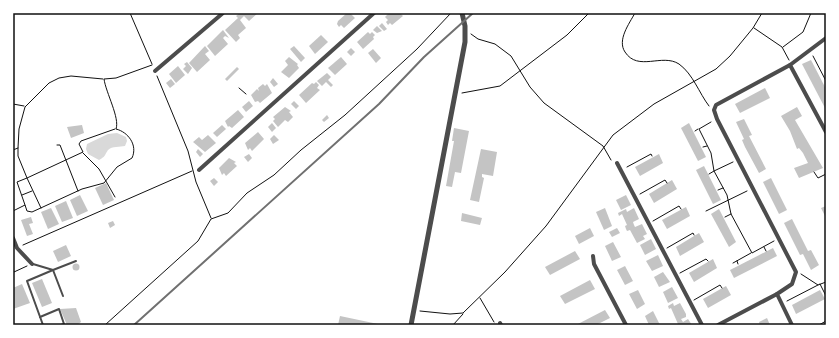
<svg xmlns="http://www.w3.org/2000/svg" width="839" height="338" font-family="Barlow,sans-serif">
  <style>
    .water { fill: #d9d9d9 }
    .building { fill: #c4c4c4 }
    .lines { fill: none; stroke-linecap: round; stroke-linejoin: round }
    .path { stroke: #111; stroke-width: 1 }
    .service { stroke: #4c4c4c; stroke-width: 2 }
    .minor { stroke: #4c4c4c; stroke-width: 4 }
    .tertiary { stroke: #4c4c4c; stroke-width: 5 }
    .rail { stroke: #707070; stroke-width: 2 }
    .neatline { fill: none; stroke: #111; stroke-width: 1.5 }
  </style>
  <rect width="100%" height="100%" fill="#fff"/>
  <path class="water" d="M117,133L126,137L127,141L125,146C120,147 112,146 108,150C104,156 106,156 99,160L88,154L86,149L87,144L108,134Z"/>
  <g class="building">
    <polygon points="240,13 258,13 249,21 244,16 240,20 246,28 238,35 240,38 236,42 225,30 238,18 236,16"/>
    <polygon points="347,13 350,13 355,18 344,28 341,25 339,27 337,24 338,21"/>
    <polygon points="389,13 400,13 403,16 392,25 390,23 388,25 386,22 388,20 385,17"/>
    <polygon points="382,23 387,29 384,31 379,26"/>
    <polygon points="377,26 382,31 377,33 373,30"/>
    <polygon points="223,30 229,38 225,36 223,38 228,44 215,56 207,46"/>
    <polygon points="368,32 370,34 372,32 375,35 373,37 374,39 363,49 357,42"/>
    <polygon points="321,35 328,42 315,54 309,46"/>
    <polygon points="205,46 209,51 205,54 210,60 197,72 189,63"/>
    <polygon points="294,46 305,58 301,62 290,49"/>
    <polygon points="351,48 355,52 351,56 347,52"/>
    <polygon points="373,49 381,58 376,63 368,53"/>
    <polygon points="289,57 298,64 297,65 299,68 289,78 281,72 288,65 285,61"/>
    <polygon points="341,57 347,64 335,75 328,68"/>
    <polygon points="811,60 826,89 825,108 802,64"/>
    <polygon points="187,62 192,68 188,74 183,69 186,66 184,64"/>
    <polygon points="178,66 185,75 176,83 169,74"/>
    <polygon points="237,67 239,69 227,81 225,79"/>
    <polygon points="327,73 331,77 328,80 333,85 331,87 326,82 322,86 317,81"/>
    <polygon points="273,78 278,84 274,87 270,82"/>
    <polygon points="171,79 175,84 170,88 166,83"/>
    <polygon points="316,82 319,85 317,88 320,90 306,103 299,95 312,83 314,84"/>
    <polygon points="263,84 265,86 267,84 272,93 260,103 258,101 255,102 251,95 257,89 259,91 258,88"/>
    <polygon points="765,88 770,98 740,113 735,104"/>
    <polygon points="249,101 253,106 246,112 242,107"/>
    <polygon points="294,101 299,106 296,109 291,104"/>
    <polygon points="285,107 291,111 289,112 293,117 288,122 285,120 278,127 273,121 275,119 273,117"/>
    <polygon points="797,107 802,116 795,120 823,168 799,178 794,168 808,163 803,153 799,148 797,149 790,131 781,116"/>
    <polygon points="238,110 244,117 232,128 229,126 228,127 225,121"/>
    <polygon points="327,115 329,118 324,122 322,120"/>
    <polygon points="744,119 752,135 749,136 766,169 759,173 745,147 742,140 744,139 736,122"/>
    <polygon points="272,123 276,128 272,132 268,127"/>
    <polygon points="689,123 706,157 698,161 681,128"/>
    <polygon points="82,125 84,133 71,138 67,127"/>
    <polygon points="222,125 226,129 217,137 213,133"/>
    <polygon points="454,128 469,131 461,173 455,172 452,187 446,186 454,141 452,141"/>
    <polygon points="258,132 264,139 252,151 250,148 248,150 245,143"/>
    <polygon points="208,135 216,143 205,152 193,142 199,137 202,140"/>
    <polygon points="274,135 279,140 273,144 270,139"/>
    <polygon points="198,149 203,154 200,157 196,152"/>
    <polygon points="481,149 497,152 493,176 482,174 482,177 484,178 479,202 470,200"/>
    <polygon points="249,154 252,158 248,162 244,157"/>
    <polygon points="659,154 663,163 640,176 635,167"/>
    <polygon points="229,158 236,162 234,163 237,166 226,176 224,173 222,175 219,168"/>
    <polygon points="704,166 721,200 713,204 696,170"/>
    <polygon points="214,178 218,182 214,186 210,181"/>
    <polygon points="771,178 787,210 779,214 763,182"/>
    <polygon points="672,180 677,189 654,203 649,194"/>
    <polygon points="106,183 114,200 103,205 95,188"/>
    <polygon points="80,195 88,211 77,216 70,200"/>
    <polygon points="626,195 631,205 621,210 616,200"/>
    <polygon points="66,201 73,218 62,222 55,206"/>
    <polygon points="826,206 826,218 821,208"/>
    <polygon points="686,207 690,216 667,229 662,220"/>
    <polygon points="51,208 59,224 48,229 41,212"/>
    <polygon points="605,208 612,226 604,230 596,212"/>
    <polygon points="634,208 639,219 633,222 634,225 635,227 642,224 647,234 643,236 645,239 637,243 630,230 627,231 626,229 625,226 627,225 622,214 619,216 618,213 626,209 627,212"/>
    <polygon points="719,209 736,242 729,247 711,214"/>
    <polygon points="462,213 482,218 480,225 461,221"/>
    <polygon points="31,217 33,223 29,224 33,234 27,236 21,220"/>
    <polygon points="792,219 808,251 811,250 819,265 811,270 803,254 800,255 784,223"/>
    <polygon points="113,221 115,225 110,228 108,223"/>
    <polygon points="590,228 594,236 579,244 575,236"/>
    <polygon points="617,228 620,233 612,237 609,232"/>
    <polygon points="699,233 704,242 680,256 676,247"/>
    <polygon points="651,239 656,249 645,255 640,245"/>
    <polygon points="613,242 621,257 612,261 605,246"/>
    <polygon points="66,245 71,256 58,262 53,251"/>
    <polygon points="773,248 777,256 734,278 730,270"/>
    <polygon points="575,251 580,259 550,275 545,267"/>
    <polygon points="658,255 663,266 652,271 646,261"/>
    <polygon points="713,259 717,268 694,282 689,273"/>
    <circle cx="76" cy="267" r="3.5"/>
    <polygon points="625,266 633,281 625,285 617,270"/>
    <polygon points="663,272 670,282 659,287 654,277"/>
    <polygon points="42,279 52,303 42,307 32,283"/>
    <polygon points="590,280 595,289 565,304 560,296"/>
    <polygon points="22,284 30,303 13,309 13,288"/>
    <polygon points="726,286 731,295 708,308 703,299"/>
    <polygon points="672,287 678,298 668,303 663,292"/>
    <polygon points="638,290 645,304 637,309 629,294"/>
    <polygon points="820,290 825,299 796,314 792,305"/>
    <polygon points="673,303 674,306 680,303 686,314 686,317 681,319 683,322 688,319 692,325 678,324 671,308 669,309 668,306"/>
    <polygon points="76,308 81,322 77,325 67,325 60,309"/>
    <polygon points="605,310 610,318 596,325 576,325"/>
    <polygon points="653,311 660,325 649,325 645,316"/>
    <polygon points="340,316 378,324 378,325 338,325"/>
    <polygon points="767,318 770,325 760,325 759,322"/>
  </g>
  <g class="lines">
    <g class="path">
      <polyline points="130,13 152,64"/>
      <path d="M635,13C629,24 617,40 625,52C638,72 662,53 679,64C693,74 699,93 709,106"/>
      <polyline points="754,28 782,47 789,60"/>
      <polyline points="471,34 478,39 495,44 511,56 530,87 544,103 603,146 611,160"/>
      <polyline points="783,47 803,32 811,13"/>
      <polyline points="813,56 826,81"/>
      <polyline points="157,76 188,151 196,182 211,218"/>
      <polyline points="239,88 246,94"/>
      <polyline points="462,93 500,86 567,35 589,13"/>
      <polyline points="13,104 24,106"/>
      <polyline points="695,131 698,129"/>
      <polyline points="57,145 60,145 78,191"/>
      <polyline points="703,147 707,146"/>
      <polyline points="13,150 18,148"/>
      <polyline points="83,153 99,169 115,197"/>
      <polyline points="733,162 714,171 727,195 731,214 752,253 774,241"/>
      <polyline points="627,167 651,154 652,156"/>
      <polyline points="814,172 818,178 826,174"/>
      <polyline points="709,174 714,171 711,153 699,129 711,122"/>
      <polyline points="718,190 723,188"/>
      <polyline points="640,194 665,180 667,183"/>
      <polyline points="22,195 32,191"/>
      <polyline points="25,205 17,182 27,178 18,156 18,148 19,129 25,107 49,83 59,78 71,76 103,79"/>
      <polyline points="41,208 27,178 83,152 79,144 81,141 115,129"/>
      <path d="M13,211L25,205L27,211L32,212L82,189L104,183L117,167L132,158C138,145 128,132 116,129C120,118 106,93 104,79L116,78L152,65"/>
      <polyline points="706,211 747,191"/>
      <polyline points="725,217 731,214"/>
      <polyline points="653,221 679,206 681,209"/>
      <polyline points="23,245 192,171"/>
      <polyline points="764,247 766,251"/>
      <polyline points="667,248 693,233 694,235"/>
      <polyline points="737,261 738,264"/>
      <polyline points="733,263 751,253"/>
      <polyline points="13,269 14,272 27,266"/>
      <polyline points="680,273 706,259 708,261"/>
      <polyline points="801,274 818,285 826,282"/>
      <polyline points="820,284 826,296"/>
      <polyline points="480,298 494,322"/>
      <polyline points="694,300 720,285 722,288"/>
      <polyline points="787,301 818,285"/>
      <polyline points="420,311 450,314 463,313 505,272 546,226 613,135 654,104 716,69 730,56 753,28 762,13"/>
      <polyline points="105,325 198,241 211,219 228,213 247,193 274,175 301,150 345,115 417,49 451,13"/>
      <polyline points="453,325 463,314"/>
      <polyline points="819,325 826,321"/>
    </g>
    <g class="service">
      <polyline points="33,264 53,270 27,281 43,325"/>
      <polyline points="63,296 53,270 76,261"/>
      <polyline points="40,317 59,309 64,324 61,325"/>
    </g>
    <g class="minor">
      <polyline points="790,65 826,132"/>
      <polyline points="155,71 223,13"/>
      <polyline points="617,163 702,325"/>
      <polyline points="199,170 374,13"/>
      <polyline points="13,238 17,248 32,264"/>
      <polyline points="593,256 594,264 626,325"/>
      <polyline points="500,323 501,325"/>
      <polyline points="718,325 777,294"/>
      <polyline points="792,325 777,294 792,284 796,272 717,119 714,110 716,105 790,65 826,38"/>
    </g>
    <polyline class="tertiary" points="411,325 465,42 465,26 462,13"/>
    <polyline class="rail" points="134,325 379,104 424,57 473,13"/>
  </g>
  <rect width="839" height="338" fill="none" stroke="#ffffff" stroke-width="28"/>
  <rect x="14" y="14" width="811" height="310" class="neatline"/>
</svg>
